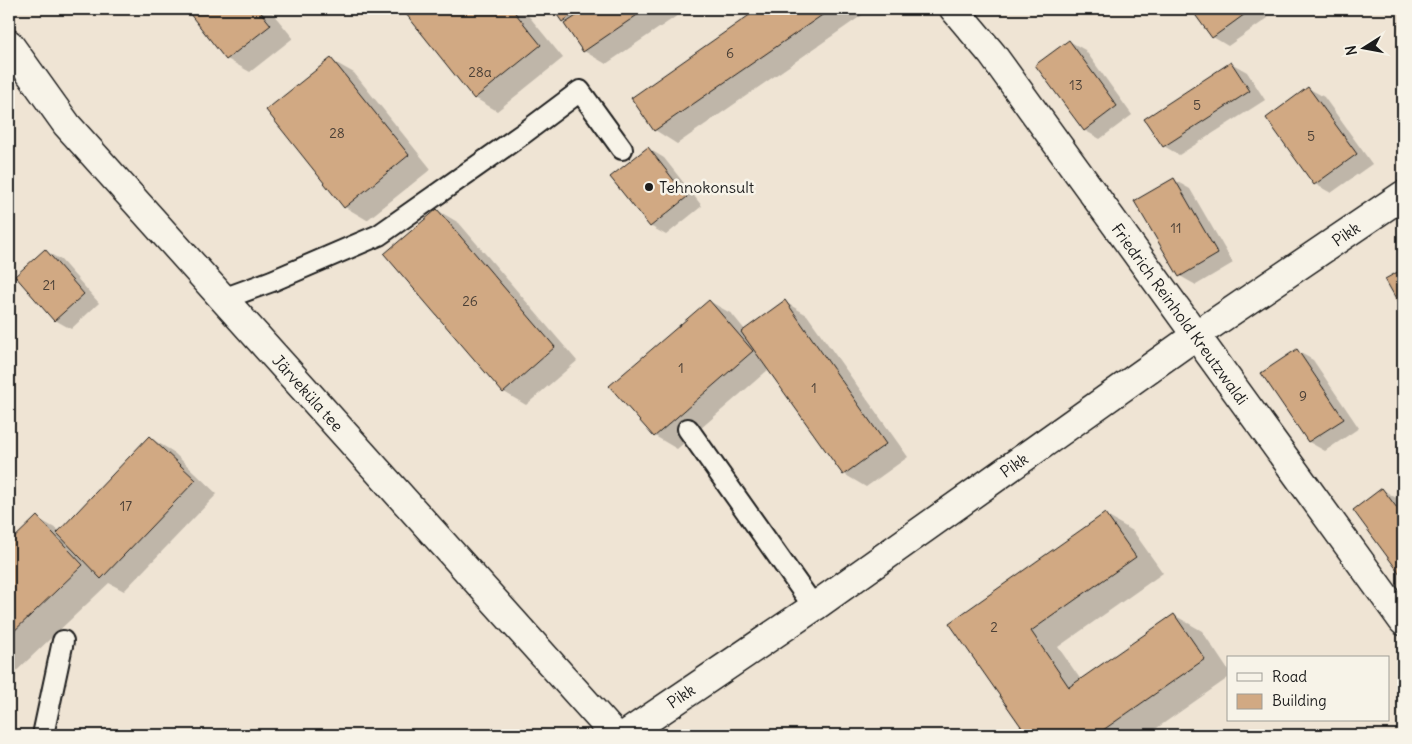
<svg xmlns="http://www.w3.org/2000/svg" width="1412" height="744" font-family="Delius,sans-serif">
  <style>
    .shadow { fill: #0003 }
    .building { fill: #d1a983; stroke: #1c1c1c }
    .lines { fill: none; stroke-linecap: round; stroke-linejoin: round }
    .lane-casing { stroke: #1c1c1c; stroke-width: 24 }
    .street-casing { stroke: #1c1c1c; stroke-width: 31 }
    .secondary-casing { stroke: #1c1c1c; stroke-width: 31 }
    .lane { stroke: #f7f3e8; stroke-width: 20 }
    .street { stroke: #f7f3e8; stroke-width: 28 }
    .secondary { stroke: #f7f3e8; stroke-width: 28 }
    .poi-dot { fill: #1c1c1c; stroke: #f7f3e8; stroke-width: 2 }
    .labels { text-anchor: middle; stroke-width: 5; stroke-linejoin: round; paint-order: stroke }
    .number-label { font-size: 14px; fill: #493f36 }
    .poi-label { font-size: 16px; fill: #1c1c1c; stroke: #f7f3e8; text-anchor: start }
    .street-label { font-size: 16px; fill: #1c1c1c; stroke: #f7f3e8 }
  </style>
  <rect width="100%" height="100%" fill="#efe4d4"/>
  <filter id="ink" filterUnits="userSpaceOnUse"><feTurbulence type="fractalNoise" baseFrequency=".02" numOctaves="2"/><feDisplacementMap in="SourceGraphic" scale="10" xChannelSelector="R" yChannelSelector="G"/><feConvolveMatrix kernelMatrix="1 2 1 2 8 2 1 2 1" color-interpolation-filters="sRGB"/></filter>
  <g filter="url(#ink)">
    <g class="shadow">
      <polygon points="187,9 269,9 293,38 250,72 227,59"/>
      <polygon points="403,9 523,9 563,58 497,111 475,98"/>
      <polygon points="554,9 687,9 606,64 584,51 568,24 563,21"/>
      <polygon points="760,9 871,9 677,144 655,130 632,98"/>
      <polygon points="1193,9 1261,9 1268,18 1228,46 1213,37"/>
      <polygon points="1069,41 1085,50 1132,115 1100,139 1084,130"/>
      <polygon points="331,60 354,73 431,169 367,220 345,207"/>
      <polygon points="1231,63 1247,72 1265,100 1179,155 1164,146"/>
      <polygon points="1308,88 1324,97 1372,164 1331,193 1315,184 1267,118"/>
      <polygon points="649,149 664,158 702,206 666,235 650,226"/>
      <polygon points="1174,180 1190,189 1233,263 1196,285 1180,276"/>
      <polygon points="437,210 459,223 577,361 526,405 504,392"/>
      <polygon points="45,251 61,260 99,303 71,329 55,320"/>
      <polygon points="709,301 732,314 745,330 785,302 807,315 908,457 866,487 844,474 769,369 677,449 655,436"/>
      <polygon points="1297,351 1313,360 1359,428 1325,451 1309,442 1263,374"/>
      <polygon points="150,438 172,451 217,494 124,591 109,583 9,678 9,545 37,518 60,531"/>
      <polygon points="1383,490 1398,499 1403,505 1403,576 1355,510"/>
      <polygon points="1105,515 1133,531 1163,573 1058,647 1081,680 1174,615 1202,631 1228,670 1228,678 1147,735 1028,735 950,623"/>
    </g>
    <g class="building">
      <polygon points="186,9 258,9 271,25 226,60"/>
      <polygon points="402,9 512,9 541,45 474,99"/>
      <polygon points="553,9 581,9 562,22"/>
      <polygon points="587,9 646,9 583,52 564,24"/>
      <polygon points="758,9 831,9 654,131 631,98"/>
      <polygon points="1191,9 1252,9 1212,38"/>
      <polygon points="1069,40 1117,106 1084,131 1035,65"/>
      <polygon points="331,58 409,155 344,208 266,110"/>
      <polygon points="1231,62 1250,91 1163,147 1144,119"/>
      <polygon points="1308,87 1357,154 1314,185 1266,118"/>
      <polygon points="648,147 687,197 650,227 610,177"/>
      <polygon points="1174,178 1218,254 1179,277 1134,201"/>
      <polygon points="437,209 555,347 503,393 384,254"/>
      <polygon points="45,249 84,294 54,321 15,276"/>
      <polygon points="1403,269 1403,311 1385,279"/>
      <polygon points="709,300 753,351 654,437 609,386"/>
      <polygon points="785,300 886,444 843,475 741,332"/>
      <polygon points="1297,349 1344,419 1308,442 1261,373"/>
      <polygon points="149,436 196,480 101,579 57,533"/>
      <polygon points="1382,488 1403,516 1403,578 1353,510"/>
      <polygon points="1105,513 1136,557 1031,631 1069,687 1174,614 1205,659 1096,735 1027,735 949,623"/>
      <polygon points="37,516 83,565 9,636 9,543"/>
    </g>
    <g class="lines">
      <g class="lane-casing">
        <g id="lane">
          <polyline points="223,299 272,281 379,235 524,133 580,91 622,149"/>
          <polyline points="688,429 814,607"/>
          <polyline points="43,735 63,641"/>
        </g>
      </g>
      <g class="street-casing">
        <g id="street">
          <polyline points="954,9 992,54 1403,621"/>
          <polyline points="625,735 814,607 1195,336 1403,195"/>
        </g>
      </g>
      <g class="secondary-casing">
        <polyline id="secondary" points="9,44 67,125 615,735"/>
      </g>
      <use href="#lane" class="lane"/>
      <use href="#street" class="street"/>
      <use href="#secondary" class="secondary"/>
    </g>
  </g>
  <circle class="poi-dot" cx="649" cy="187" r="5"/>
  <g class="labels">
    <g class="number-label">
      <text x="730" y="58">6</text>
      <text x="480" y="77">28a</text>
      <text x="1076" y="90">13</text>
      <text x="1197" y="110">5</text>
      <text x="337" y="138">28</text>
      <text x="1311" y="141">5</text>
      <text x="1176" y="233">11</text>
      <text x="49" y="290">21</text>
      <text x="470" y="306">26</text>
      <text x="681" y="373">1</text>
      <text x="814" y="393">1</text>
      <text x="1303" y="401">9</text>
      <text x="126" y="511">17</text>
      <text x="994" y="632">2</text>
    </g>
    <g class="poi-label">
      <text x="659" y="193">Tehnokonsult</text>
    </g>
    <g class="street-label">
      <text transform="translate(1346 234) rotate(-34)" y="6">Pikk</text>
      <text transform="translate(1180 314) rotate(54)" y="6">Friedrich Reinhold Kreutzwaldi</text>
      <text transform="translate(308 393) rotate(48)" y="6">Järveküla tee</text>
      <text transform="translate(1014 465) rotate(-35)" y="6">Pikk</text>
      <text transform="translate(681 696) rotate(-34)" y="6">Pikk</text>
    </g>
  </g>
  <rect width="1412" height="744" fill="none" stroke="#f7f3e8" stroke-width="30"/>
  <rect x="15" y="15" width="1382" height="714" fill="none" stroke="#1c1c1c" stroke-width="2" filter="url(#ink)"/>
  <rect x="1227" y="656" width="162" height="65" fill="#f7f3e8" stroke="#9f9d96"/>
  <rect x="1237" y="673" width="25" height="8" fill="#f7f3e8" stroke="#9f9d96"/>
  <text x="1272" y="682" font-size="15" fill="#1c1c1c">Road</text>
  <rect x="1237" y="694" width="25" height="15" fill="#d1a983" stroke="#9f9d96"/>
  <text x="1272" y="706" font-size="15" fill="#1c1c1c">Building</text>
  <g transform="translate(1364 48) rotate(259)" stroke="#f7f3e8" stroke-width="4" paint-order="stroke">
  <path d="M0-4L9 19L0 12L-9 19Z" fill="#1c1c1c"/>
  <text y="-8" font-size="14" font-weight="bold" text-anchor="middle" fill="#1c1c1c">N</text>
  </g>
</svg>
